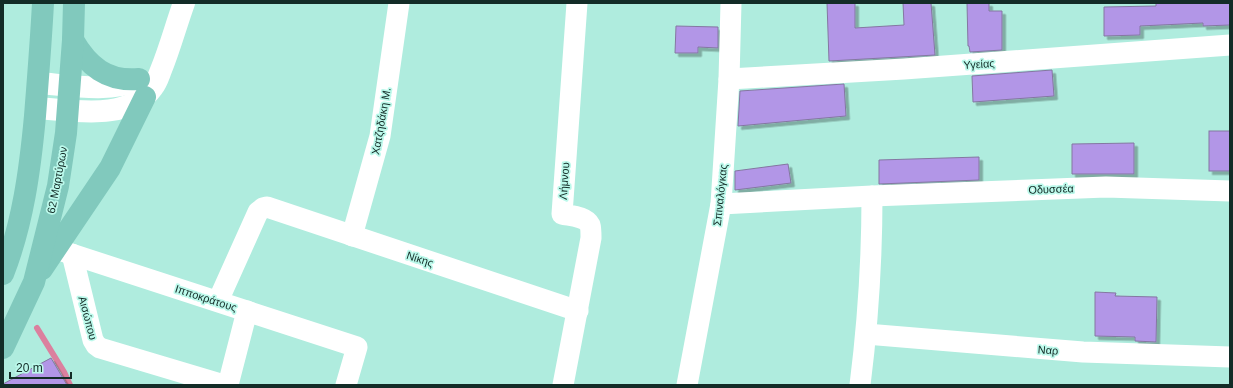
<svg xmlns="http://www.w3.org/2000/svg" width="1233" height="388" font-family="Helvetica,sans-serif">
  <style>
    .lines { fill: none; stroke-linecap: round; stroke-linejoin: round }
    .stream { stroke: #db809e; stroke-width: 6 }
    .building { fill: #b296e7; stroke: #8477a1; filter: url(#shadow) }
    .street { stroke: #fff; stroke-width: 21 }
    .secondary { stroke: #fff; stroke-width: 22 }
    .primary { stroke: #81c9bd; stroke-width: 22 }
    .labels { text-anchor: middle; stroke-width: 3.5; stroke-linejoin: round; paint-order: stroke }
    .street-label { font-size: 11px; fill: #132c27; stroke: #bcf9eb }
  </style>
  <defs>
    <filter id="shadow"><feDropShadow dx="3.5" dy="3.5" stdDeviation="0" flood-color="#0004"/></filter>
  </defs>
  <rect width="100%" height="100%" fill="#afecde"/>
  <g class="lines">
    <polyline class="stream" points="37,328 64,372 70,385"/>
  </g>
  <g class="building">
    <polygon points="827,3 855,3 855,28 904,25 903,3 931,3 935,55 829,61"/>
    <polygon points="967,3 989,3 989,11 1002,11 1002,50 970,52 969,46 968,46"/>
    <polygon points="1156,3 1230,3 1230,25 1203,26 1203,23 1140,26 1140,35 1104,36 1104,7 1156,6"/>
    <polygon points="676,26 718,27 718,48 698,47 698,53 675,53"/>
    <polygon points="1052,70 1054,96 973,102 972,76"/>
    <polygon points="844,84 846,116 738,126 740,91"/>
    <rect x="1209" y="131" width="21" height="40"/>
    <polygon points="1134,143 1134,174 1072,174 1072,144"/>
    <polygon points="979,157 979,180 879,184 879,160"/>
    <polygon points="788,164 791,183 735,190 735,171"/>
    <polygon points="1095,292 1116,293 1115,296 1157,297 1156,342 1135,341 1135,337 1095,336"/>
    <polygon points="51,358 67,385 3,385 3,384"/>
  </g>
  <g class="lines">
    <g class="street">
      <polyline points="729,79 904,69 1230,45"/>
      <polyline points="721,204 872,196 1106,187 1230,191"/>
      <polyline points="352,236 380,136 399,3"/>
      <polyline points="56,249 357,347 346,385"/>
      <polyline points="72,254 93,340 96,345 100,348 224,385"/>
      <polyline points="218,301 258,212 263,208 267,207 578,311"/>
      <polyline points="866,334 1083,352 1230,357"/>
      <polyline points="228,385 247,311"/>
      <path d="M563,385L591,238C591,234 591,228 590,225C585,216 570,216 562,214L577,3"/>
      <polyline points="687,385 721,204 729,79 731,3"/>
      <path d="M860,385C868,322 872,259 872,196"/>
    </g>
    <g class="secondary">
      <path d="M38,83C67,85 111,93 137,80"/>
      <path d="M36,108C73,110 128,122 153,87C157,82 159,75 161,70C170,48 176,25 184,3"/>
    </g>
    <g class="primary">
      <path d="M73,40C88,66 107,82 139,79"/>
      <polyline points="42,269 110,168 145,97"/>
      <path d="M3,274C23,223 30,170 35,116C38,78 41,41 43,3"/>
      <polyline points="3,348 34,282 58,186 66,133 73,40 74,3"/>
    </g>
  </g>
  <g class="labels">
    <g class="street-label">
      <text transform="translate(979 64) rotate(-4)" y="4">Υγείας</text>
      <text transform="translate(381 121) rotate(-80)" y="4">Χατζηδάκη Μ.</text>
      <text transform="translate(57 180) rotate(-79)" y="4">62 Μαρτύρων</text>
      <text transform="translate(564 181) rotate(-86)" y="4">Λήμνου</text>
      <text transform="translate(1051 189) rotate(-2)" y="4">Οδυσσέα</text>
      <text transform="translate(720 195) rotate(-84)" y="4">Σπιναλόγκας</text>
      <text transform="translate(420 259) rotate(18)" y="4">Νίκης</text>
      <text transform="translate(206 298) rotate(18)" y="4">Ιπποκράτους</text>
      <text transform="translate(88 318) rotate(75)" y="4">Αισώπου</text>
      <text transform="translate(1048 350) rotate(4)" y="4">Ναρ</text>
    </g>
  </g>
  <rect width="1233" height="388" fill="none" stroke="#132c27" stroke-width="8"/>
  <path d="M10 372v6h61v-6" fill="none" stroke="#132c27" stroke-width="2"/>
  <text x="16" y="372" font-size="12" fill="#132c27" stroke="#bcf9eb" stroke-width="3" paint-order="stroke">20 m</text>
</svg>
